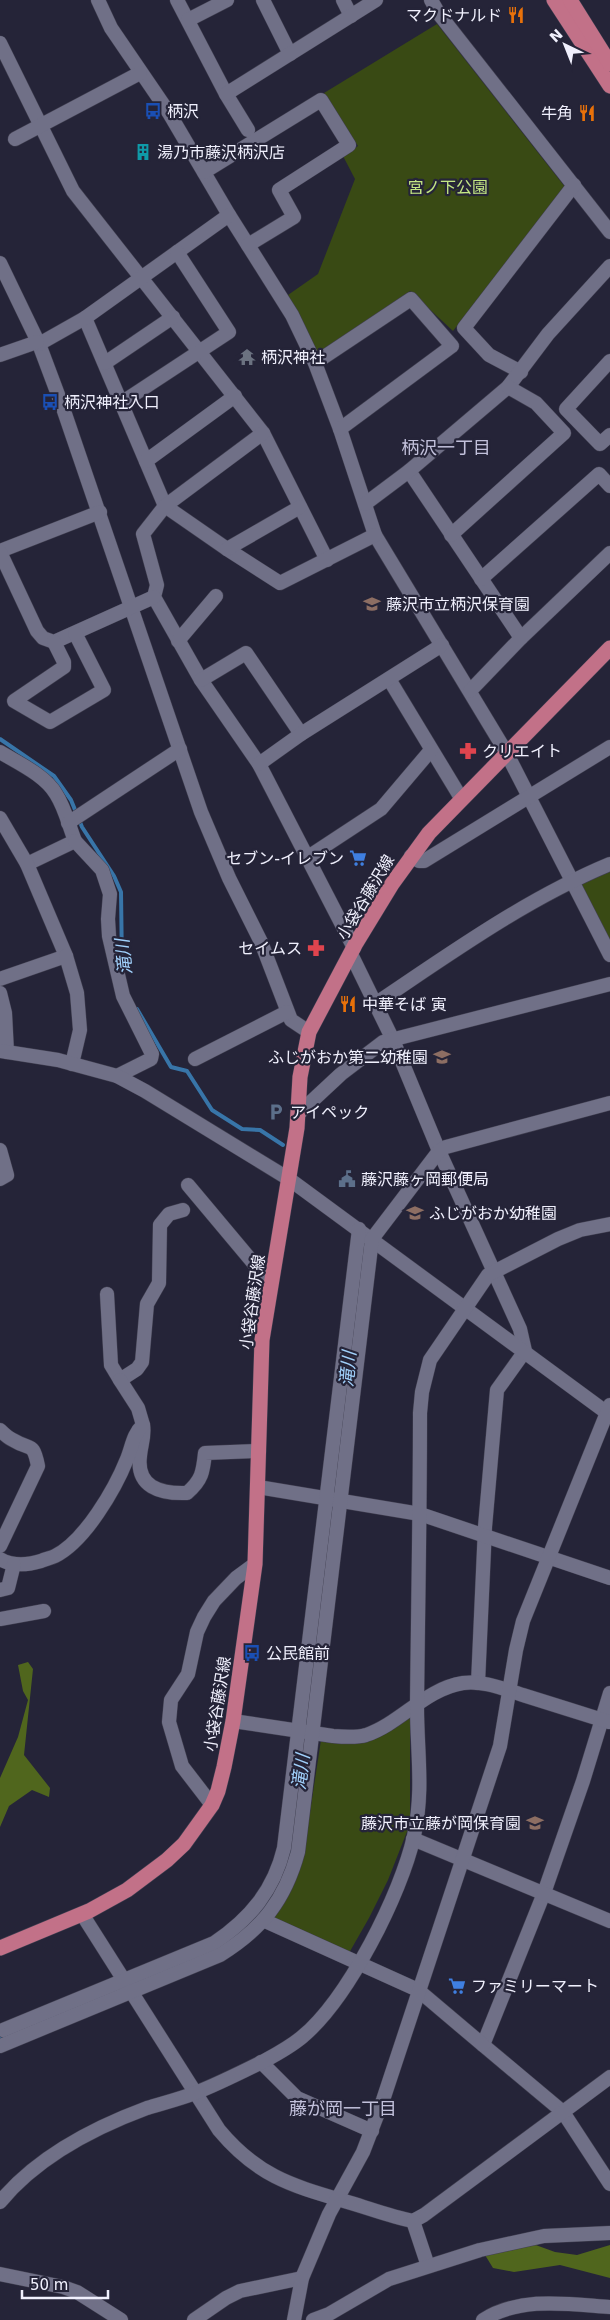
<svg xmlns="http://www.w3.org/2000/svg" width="610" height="2320" font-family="'DejaVu Sans','Noto Sans JP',sans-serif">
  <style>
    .green { fill: #394a14 }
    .forest { fill: #50661d }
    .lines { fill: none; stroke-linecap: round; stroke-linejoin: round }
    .stream { stroke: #3875a8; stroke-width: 4 }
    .river { stroke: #3875a8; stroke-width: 21 }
    .minor-casing { stroke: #403f50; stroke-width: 15 }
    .major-casing { stroke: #403f50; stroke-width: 16 }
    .minor { stroke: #707087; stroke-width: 14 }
    .major { stroke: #c27188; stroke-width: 15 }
    .labels { text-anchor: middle; stroke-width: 4.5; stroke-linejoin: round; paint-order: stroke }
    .poi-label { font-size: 16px; fill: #f0f0fd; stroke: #252438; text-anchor: start }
    .park-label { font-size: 16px; fill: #c4e784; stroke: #252438 }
    .street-label { font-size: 16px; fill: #f0f0fd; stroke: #252438 }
    .neighbourhood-label { font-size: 18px; fill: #c2c1db; stroke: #252438 }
    .water-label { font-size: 18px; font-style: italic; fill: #a0d0fb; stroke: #252438 }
  </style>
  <rect width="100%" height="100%" fill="#252438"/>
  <g class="green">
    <polygon points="437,24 565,187 453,331 410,291 318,356 288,295 318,274 355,179 343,156 358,146 324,93"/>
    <polygon points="610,869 610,945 578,884"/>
    <polygon points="410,1717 410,1824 388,1880 369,1918 349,1953 269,1918 308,1825 321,1740 377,1737 394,1729"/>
  </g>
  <g class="forest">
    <polygon points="28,1662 33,1669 24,1755 50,1788 49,1797 32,1790 9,1806 0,1827 0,1778 18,1737 28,1700 23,1691 18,1665"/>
    <polygon points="533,2244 555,2252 577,2255 610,2245 610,2278 560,2265 514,2272 493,2268 485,2255"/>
  </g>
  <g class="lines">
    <g class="stream">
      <polyline points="0,739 54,776 71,800 82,827 114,876 121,892 122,967"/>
      <polyline points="137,1009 171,1067 187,1071 212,1110 242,1129 260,1130 283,1145"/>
    </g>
    <g class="river">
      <polyline points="341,1446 346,1382"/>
      <path d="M245,1927C267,1904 282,1883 290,1853L318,1630"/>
      <polyline points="0,2038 30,2026"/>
    </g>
    <g class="minor-casing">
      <g id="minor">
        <polyline points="98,0 111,28 169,113 229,215 292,315 315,363 340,429 375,535 506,752 610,955"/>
        <polyline points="177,0 226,94 248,130"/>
        <polyline points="263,0 290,54"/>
        <polyline points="343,0 351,16"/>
        <polyline points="431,0 439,14 610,232"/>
        <polyline points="188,20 227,0"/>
        <polyline points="0,43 73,191 263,433 327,560"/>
        <polyline points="226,94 376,0"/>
        <polyline points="15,139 140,73"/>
        <polyline points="204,172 321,100 349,145 279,190 294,217 248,245"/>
        <polyline points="0,263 39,344 63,408 201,812 229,878 261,942 291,1020 309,1032"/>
        <polyline points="85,318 165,506 227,549 280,583 375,535"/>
        <polyline points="39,344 85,318 229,215"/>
        <polyline points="0,355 37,342"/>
        <polyline points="610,361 566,409 600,444 610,435"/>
        <polyline points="105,363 173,317"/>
        <polyline points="315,363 411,299 452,346 340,429"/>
        <polyline points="521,372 489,355 464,328 574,185"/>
        <polyline points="121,403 229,332 177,252"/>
        <polyline points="263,433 165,506 143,534 157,585 154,597 201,680 259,764 354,948"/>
        <polyline points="146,461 235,396"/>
        <polyline points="409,471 521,638"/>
        <polyline points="365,504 409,471 508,387 548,334 610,266"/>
        <polyline points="451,535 564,433 536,403 508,387"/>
        <polyline points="227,549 300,507"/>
        <polyline points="0,551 100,512"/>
        <polyline points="0,552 37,631 43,638 54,642 154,597"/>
        <polyline points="481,579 599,474 610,486"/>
        <polyline points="178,641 216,596"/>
        <polyline points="54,642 64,662 64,667 14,701 50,722 104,690 75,633"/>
        <polyline points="389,679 461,798"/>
        <polyline points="201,680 246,653 301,734"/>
        <polyline points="470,691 521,638 610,553"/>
        <path d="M0,752C18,763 45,775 56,794C65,808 69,826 75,841L27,864"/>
        <polyline points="259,764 301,734 442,645"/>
        <polyline points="0,818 27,864 66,956 0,979"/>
        <polyline points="68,823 180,749"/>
        <polyline points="75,841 102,870 110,894 108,919 109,936 123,996 152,1054 151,1059 117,1076"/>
        <polyline points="411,856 419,861 424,861 610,747"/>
        <polyline points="308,857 381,809 431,750"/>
        <polyline points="351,954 393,1040 439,1151 520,1329 525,1351 497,1390 485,1527 478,1683"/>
        <polyline points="66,956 77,993 80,1030 72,1064"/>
        <polyline points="0,993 5,1013 7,1052"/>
        <path d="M375,1004C451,953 526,899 610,864"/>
        <polyline points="0,1051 58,1060 117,1076 145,1091 289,1179 610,1415"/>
        <polyline points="195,1059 287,1012"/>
        <polyline points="298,1114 341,1074 383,1042 610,984"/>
        <polyline points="0,1150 7,1175 0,1179"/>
        <polyline points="188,1185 271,1284"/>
        <polyline points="107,1294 111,1365 120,1380 137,1369 142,1362 147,1304 159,1283 160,1225 169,1214 183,1210"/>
        <path d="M143,1425C145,1436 141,1444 140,1456C136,1487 160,1494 187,1493C202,1480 203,1472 205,1453L259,1451"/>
        <path d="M0,1430C4,1434 8,1438 13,1440C31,1451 33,1441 38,1466L0,1546"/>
        <polyline points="258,1487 420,1514 610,1578"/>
        <path d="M0,1559C12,1566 28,1565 41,1561C45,1559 51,1558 55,1556C85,1541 115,1489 127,1459C132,1447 133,1434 143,1425L138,1408L120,1380"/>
        <polyline points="0,1590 8,1588 14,1564"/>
        <polyline points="0,1619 44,1611"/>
        <polyline points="610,1693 583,1781 544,1893 483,2045 563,2112 610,2184"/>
        <path d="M233,1721L333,1736C344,1737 356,1738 366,1735C401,1723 425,1689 463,1683C484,1680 506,1690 526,1696C554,1705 581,1713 609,1722"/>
        <polyline points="212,1805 182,1766 169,1722 171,1700 188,1674 197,1632 204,1617 214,1601 236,1578 255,1564"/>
        <polyline points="413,1839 610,1921"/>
        <path d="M82,1914L219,2130C259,2178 294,2186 351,2203C371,2209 392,2217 413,2221L424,2215L610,2077"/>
        <polyline points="263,1920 418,1990 483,2045"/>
        <path d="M3,2030L214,1943C250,1919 274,1890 284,1848L359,1229"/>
        <path d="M0,2046L220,1955C262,1929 285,1900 298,1852L372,1239L439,1151L446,1147L610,1103"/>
        <polyline points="261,2062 297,2098 372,2131"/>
        <path d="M0,2202C37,2157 93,2128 147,2108C163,2103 180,2099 195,2093C218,2084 242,2072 264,2061C277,2054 290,2047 302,2037C348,1999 401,1894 414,1836C424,1789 417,1753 417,1706C418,1608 420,1511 420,1413L422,1392L430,1360L488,1275L558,1239L580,1230L610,1224"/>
        <polyline points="413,2221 428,2266"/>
        <polyline points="0,2274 63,2287 77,2292 121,2320"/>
        <polyline points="194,2320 226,2298 240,2291 302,2278"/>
        <polyline points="294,2320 302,2278 329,2214 363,2152 383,2100 500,1746 516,1650 523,1621 610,1405"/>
        <polyline points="313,2320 329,2314 389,2279 480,2250 544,2236 610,2233"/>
        <path d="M483,2320C520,2296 568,2304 610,2307"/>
      </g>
    </g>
    <g class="major-casing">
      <g id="major">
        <polyline points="554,0 610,86"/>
        <polyline points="570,0 610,64"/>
        <polyline points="0,1948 89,1911 127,1890 167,1860 184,1844 212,1805 218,1791 224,1767 233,1721 255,1564 262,1340 297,1128 300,1077 309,1032 356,943 392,884 429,833 610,648"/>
      </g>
    </g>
    <use href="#minor" class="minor"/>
    <use href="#major" class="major"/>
  </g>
  <defs>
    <g id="restaurant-bare" transform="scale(1.35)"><path d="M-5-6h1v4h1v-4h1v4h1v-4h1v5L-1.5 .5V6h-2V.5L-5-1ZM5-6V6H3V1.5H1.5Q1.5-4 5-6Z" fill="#e8710a" stroke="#252438" stroke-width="2.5" paint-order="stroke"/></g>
    <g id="bus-bare" transform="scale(1.35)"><path d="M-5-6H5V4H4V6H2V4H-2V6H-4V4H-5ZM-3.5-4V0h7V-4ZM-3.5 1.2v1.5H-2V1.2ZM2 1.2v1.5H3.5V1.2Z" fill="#1a4fb4" stroke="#252438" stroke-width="2.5" paint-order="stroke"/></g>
    <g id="building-bare" transform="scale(1.35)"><path d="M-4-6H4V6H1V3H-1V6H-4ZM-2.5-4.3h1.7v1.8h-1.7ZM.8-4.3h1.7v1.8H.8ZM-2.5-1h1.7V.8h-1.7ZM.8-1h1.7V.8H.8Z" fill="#0f9aa8" stroke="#252438" stroke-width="2.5" paint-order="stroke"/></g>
    <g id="temple-bare" transform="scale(1.35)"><path d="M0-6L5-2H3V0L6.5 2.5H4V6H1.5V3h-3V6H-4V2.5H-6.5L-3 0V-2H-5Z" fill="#6b7280" stroke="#252438" stroke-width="2.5" paint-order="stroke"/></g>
    <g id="school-bare" transform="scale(1.35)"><path d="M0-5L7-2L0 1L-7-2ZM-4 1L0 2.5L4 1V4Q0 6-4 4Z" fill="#8d6e63" stroke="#252438" stroke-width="2.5" paint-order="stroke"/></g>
    <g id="pharmacy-bare" transform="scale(1.35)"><path d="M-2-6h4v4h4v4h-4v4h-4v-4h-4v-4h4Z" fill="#e0444e" stroke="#252438" stroke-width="2.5" paint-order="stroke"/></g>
    <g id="supermarket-bare" transform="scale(1.35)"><path d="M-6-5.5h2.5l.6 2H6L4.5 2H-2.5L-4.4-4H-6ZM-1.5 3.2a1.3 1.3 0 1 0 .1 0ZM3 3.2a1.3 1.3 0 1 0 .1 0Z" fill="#3f7fe0" stroke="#252438" stroke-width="2.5" paint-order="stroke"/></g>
    <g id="parking-bare" transform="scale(1.35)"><path d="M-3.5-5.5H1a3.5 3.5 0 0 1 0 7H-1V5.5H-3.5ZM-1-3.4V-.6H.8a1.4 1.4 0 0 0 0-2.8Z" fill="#5c6f8a" stroke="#252438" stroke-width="2.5" paint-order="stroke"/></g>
    <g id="civic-bare" transform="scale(1.35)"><path d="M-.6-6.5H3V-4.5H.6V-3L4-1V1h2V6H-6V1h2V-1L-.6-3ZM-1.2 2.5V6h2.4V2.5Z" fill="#5c6f8a" stroke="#252438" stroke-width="2.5" paint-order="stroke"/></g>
  </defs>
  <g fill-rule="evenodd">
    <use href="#restaurant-bare" x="516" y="15"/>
    <use href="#bus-bare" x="153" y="111"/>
    <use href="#restaurant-bare" x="587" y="113"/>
    <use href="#building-bare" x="143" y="152"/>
    <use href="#temple-bare" x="247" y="357"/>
    <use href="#bus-bare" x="50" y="402"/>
    <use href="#school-bare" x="372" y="604"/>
    <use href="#pharmacy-bare" x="468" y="751"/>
    <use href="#supermarket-bare" x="358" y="858"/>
    <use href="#pharmacy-bare" x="316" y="948"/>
    <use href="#restaurant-bare" x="348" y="1004"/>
    <use href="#school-bare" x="442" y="1057"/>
    <use href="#parking-bare" x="276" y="1112"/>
    <use href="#civic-bare" x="347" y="1179"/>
    <use href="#school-bare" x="415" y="1213"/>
    <use href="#bus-bare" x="252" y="1653"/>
    <use href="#school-bare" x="535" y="1823"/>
    <use href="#supermarket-bare" x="457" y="1986"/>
  </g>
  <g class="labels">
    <g class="poi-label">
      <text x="502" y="21" text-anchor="end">マクドナルド</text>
      <text x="167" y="117">柄沢</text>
      <text x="573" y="119" text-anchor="end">牛角</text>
      <text x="157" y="158">湯乃市藤沢柄沢店</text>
      <text x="261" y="363">柄沢神社</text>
      <text x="64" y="408">柄沢神社入口</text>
      <text x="386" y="610">藤沢市立柄沢保育園</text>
      <text x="482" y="757">クリエイト</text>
      <text x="344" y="864" text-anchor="end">セブン-イレブン</text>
      <text x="302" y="954" text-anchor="end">セイムス</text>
      <text x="362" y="1010">中華そば 寅</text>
      <text x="428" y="1063" text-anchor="end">ふじがおか第二幼稚園</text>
      <text x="290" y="1118">アイペック</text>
      <text x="361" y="1185">藤沢藤ヶ岡郵便局</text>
      <text x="429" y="1219">ふじがおか幼稚園</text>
      <text x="266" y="1659">公民館前</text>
      <text x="521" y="1829" text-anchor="end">藤沢市立藤が岡保育園</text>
      <text x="471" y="1992">ファミリーマート</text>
    </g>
    <g class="park-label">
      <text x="448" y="193">宮ノ下公園</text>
    </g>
    <g class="street-label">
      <text transform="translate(365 897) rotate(-59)" y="6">小袋谷藤沢線</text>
      <text transform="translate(252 1302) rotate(-82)" y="6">小袋谷藤沢線</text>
      <text transform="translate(217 1704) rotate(-81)" y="6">小袋谷藤沢線</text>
    </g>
    <g class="neighbourhood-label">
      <text x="446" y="454">柄沢一丁目</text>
      <text x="343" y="2115">藤が岡一丁目</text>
    </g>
    <g class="water-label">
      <text transform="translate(124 957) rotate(-96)" y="6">滝川</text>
      <text transform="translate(348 1369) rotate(-85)" y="6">滝川</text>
      <text transform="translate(301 1772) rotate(-83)" y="6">滝川</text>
    </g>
  </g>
  <g transform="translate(565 45) rotate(317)" stroke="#252438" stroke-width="4" paint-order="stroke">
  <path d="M0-4L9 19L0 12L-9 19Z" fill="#f0f0fd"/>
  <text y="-8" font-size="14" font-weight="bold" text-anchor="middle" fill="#f0f0fd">N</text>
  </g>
  <path d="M22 2290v8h86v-8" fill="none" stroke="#f0f0fd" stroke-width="2.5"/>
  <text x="30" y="2290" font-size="15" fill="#f0f0fd" stroke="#252438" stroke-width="4" paint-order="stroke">50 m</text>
</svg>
